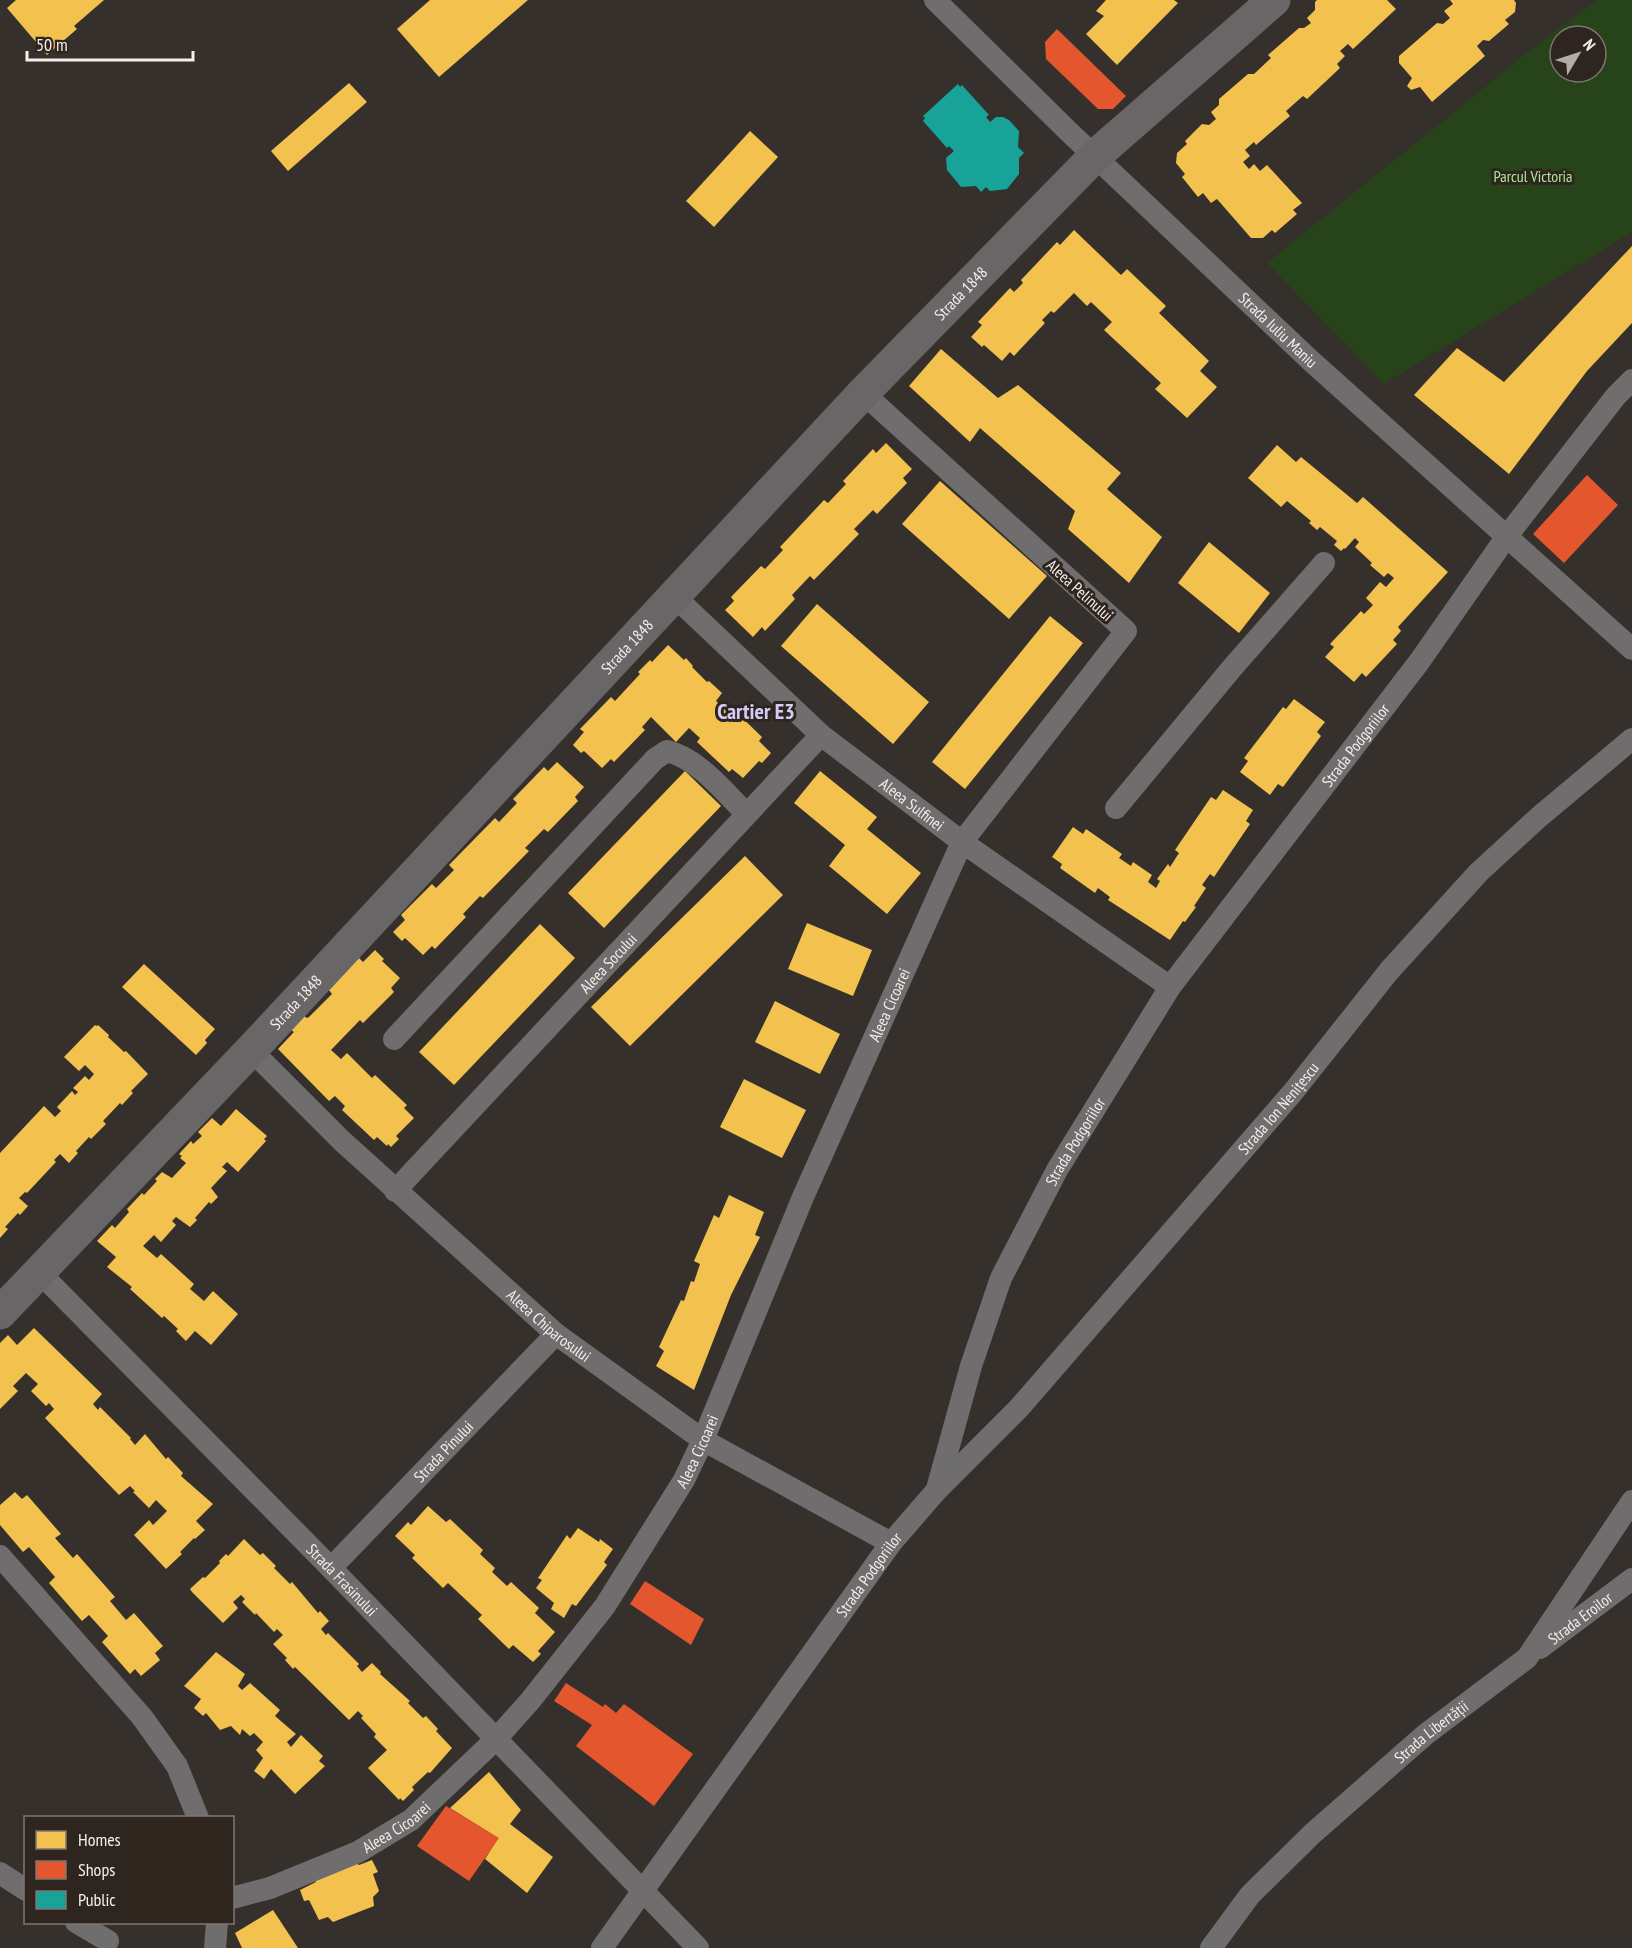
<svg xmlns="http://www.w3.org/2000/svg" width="1632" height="1948" font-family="'PT Sans Narrow',sans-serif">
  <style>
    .green { fill: #264319; fill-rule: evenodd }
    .homes { fill: #f2c14e }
    .shops { fill: #e4572e }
    .public { fill: #17a398 }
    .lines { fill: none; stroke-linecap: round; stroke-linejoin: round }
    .street { stroke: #6f6d6e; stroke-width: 22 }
    .secondary { stroke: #696667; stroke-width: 33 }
    .labels { text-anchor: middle; stroke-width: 6; stroke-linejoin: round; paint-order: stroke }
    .park-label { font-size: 16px; fill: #abeb96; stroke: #2f251f }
    .street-label { font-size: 16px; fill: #f5eeea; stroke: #2f251f }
    .district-label { font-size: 22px; font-weight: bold; fill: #d4ccf8; stroke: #2f251f }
  </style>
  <rect width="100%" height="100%" fill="#36302c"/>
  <path class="green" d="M1597,0H1632V232L1384,384L1267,263L1532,49ZM1560,36H1596V72H1560Z"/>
  <g class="homes">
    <polygon points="16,0 104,0 74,26 77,29 47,55 7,8"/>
    <polygon points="430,0 528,0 439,77 397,29"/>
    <polygon points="1106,0 1174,0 1178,3 1117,65 1086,34 1104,16 1096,11"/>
    <polygon points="1317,0 1387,0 1396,9 1353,49 1348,44 1340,51 1345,56 1337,64 1340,68 1307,99 1303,96 1286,111 1290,116 1256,145 1254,142 1245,150 1250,156 1243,162 1249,169 1254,164 1260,171 1267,165 1302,203 1293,210 1297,214 1275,233 1272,230 1263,238 1251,238 1217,199 1211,203 1203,193 1198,197 1182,177 1185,174 1176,163 1177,153 1187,144 1185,141 1202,124 1209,125 1216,119 1211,112 1219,105 1219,99 1248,74 1254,74 1271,58 1268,55 1299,28 1304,28 1311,23 1307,18 1315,10 1315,2"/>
    <polygon points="1450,0 1514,0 1516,3 1515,12 1505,20 1509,24 1489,41 1483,40 1477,46 1485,56 1432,102 1420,87 1411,90 1407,86 1412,78 1399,63 1399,56 1437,23 1443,24 1450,18 1444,11 1453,4"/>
    <polygon points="349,83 367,102 288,171 271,151"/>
    <polygon points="750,131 778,157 714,227 686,201"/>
    <polygon points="1074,230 1121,275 1127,269 1166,306 1159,313 1209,361 1200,371 1217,387 1187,418 1155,389 1161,383 1104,330 1112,322 1091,302 1087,306 1074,293 1054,313 1051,311 1042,320 1045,323 1014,356 1010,352 1002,361 984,345 982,347 971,337 982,325 978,322 1010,288 1014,292 1023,283 1021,280 1057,242 1060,245"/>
    <polygon points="1632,246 1632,323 1587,371 1509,474 1414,395 1457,348 1504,382"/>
    <polygon points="941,349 998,398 1018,385 1121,473 1107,489 1162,537 1129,583 1068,529 1075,511 980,428 970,442 909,386"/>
    <polygon points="886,443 912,469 903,478 907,483 877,514 873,510 854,529 859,534 814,580 810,576 792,595 795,599 765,631 762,627 753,637 725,610 734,601 731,597 761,566 765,569 783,550 780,547 824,500 828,503 846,484 843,481 873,449 876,453"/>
    <polygon points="1277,445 1296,462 1301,457 1357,503 1363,497 1448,572 1398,627 1401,631 1393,640 1397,644 1366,677 1362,673 1354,682 1325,657 1334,647 1330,644 1361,611 1364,614 1373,605 1366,598 1380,582 1386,587 1394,578 1388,573 1384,577 1370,565 1372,563 1355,547 1359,542 1355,538 1345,549 1344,548 1341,551 1334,545 1337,541 1320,527 1317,530 1309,523 1311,521 1287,501 1281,507 1248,478"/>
    <polygon points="940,481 1047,576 1009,619 902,524"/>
    <polygon points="1209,542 1270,593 1239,633 1178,583"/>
    <polygon points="817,604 929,702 893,744 781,646"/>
    <polygon points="1050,616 1083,643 965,789 932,762"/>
    <polygon points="668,645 684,660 686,658 693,666 692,667 707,682 709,681 722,693 716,701 726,710 730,706 762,737 759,741 771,753 762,763 759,761 743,778 732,769 729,772 697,742 700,738 689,728 676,742 651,717 642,727 645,730 614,762 611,759 602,768 584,751 581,753 573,745 584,732 580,729 611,697 615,701 640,674 638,672 650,660 652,662"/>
    <polygon points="1294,699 1325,722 1317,732 1321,736 1283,787 1278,784 1270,795 1240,772 1248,761 1244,758 1283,707 1286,709"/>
    <polygon points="557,762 584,787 575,797 578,801 548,832 544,829 525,848 529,851 483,898 480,896 463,914 466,917 435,949 432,946 423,955 405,938 402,941 393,932 405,920 401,915 432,884 436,888 454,870 449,865 495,818 499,822 517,803 513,799 544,767 548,771"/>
    <polygon points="685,771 721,806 604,928 568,893"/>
    <polygon points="820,771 877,817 867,829 921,873 887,914 829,866 845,845 794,803"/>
    <polygon points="1223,790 1253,810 1246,821 1250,824 1214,877 1210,874 1202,885 1206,888 1194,906 1196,907 1185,922 1183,921 1170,940 1108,900 1110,897 1098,888 1095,893 1060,868 1062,864 1052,857 1073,827 1083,834 1086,829 1122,854 1119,858 1131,866 1133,862 1152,875 1148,882 1156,888 1160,881 1157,879 1168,864 1170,867 1179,853 1175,850 1211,797 1216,800"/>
    <polygon points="745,856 783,895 630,1046 591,1007"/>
    <polygon points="807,923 872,950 853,996 788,969"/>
    <polygon points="540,924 575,958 454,1085 419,1052"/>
    <polygon points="375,950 384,959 382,961 400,978 391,988 394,992 363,1023 360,1020 331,1050 341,1059 347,1053 372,1078 375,1075 407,1105 404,1108 414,1118 396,1136 399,1139 391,1147 388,1144 387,1146 377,1137 374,1140 342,1110 345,1106 335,1096 329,1101 278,1049 294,1032 291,1030 304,1016 307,1018 309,1017 332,994 329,990 359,958 363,962"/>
    <polygon points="144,964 215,1029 205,1040 207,1043 196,1055 122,987"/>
    <polygon points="775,1001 840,1034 820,1074 755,1042"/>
    <polygon points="95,1025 97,1026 98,1025 109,1035 108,1037 124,1052 126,1051 148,1074 131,1091 133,1093 122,1105 120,1103 103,1121 106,1124 91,1139 89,1137 76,1151 78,1153 69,1163 60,1154 54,1160 56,1162 27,1193 25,1192 19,1198 28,1206 20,1215 18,1213 5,1227 8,1229 0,1238 0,1153 44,1106 55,1117 61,1111 57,1107 72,1091 75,1095 78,1092 73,1088 85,1076 89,1080 94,1074 85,1065 79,1071 64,1057"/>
    <polygon points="744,1079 806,1110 782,1158 720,1127"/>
    <polygon points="236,1109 267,1136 264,1139 266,1141 238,1172 227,1162 222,1167 227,1171 211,1188 218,1197 211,1204 209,1202 195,1218 197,1220 190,1227 176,1217 172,1221 176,1225 161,1242 154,1235 143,1246 157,1258 161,1254 194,1284 190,1289 204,1301 213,1291 238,1314 211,1345 195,1331 186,1341 176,1331 178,1329 164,1316 162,1318 130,1289 132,1287 107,1267 116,1257 97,1241 112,1225 115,1228 129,1212 127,1209 142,1193 144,1195 157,1181 155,1179 162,1172 172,1178 186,1163 180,1158 182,1156 179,1154 191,1141 193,1144 202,1136 198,1132 212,1118 221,1126"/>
    <polygon points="729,1195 764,1212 755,1235 760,1237 731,1295 694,1390 656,1366 664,1351 659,1347 681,1300 684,1301 691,1281 694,1282 700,1264 694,1261 714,1215 719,1218"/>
    <polygon points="34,1328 102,1394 93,1404 98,1410 100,1407 131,1438 130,1439 135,1445 145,1434 166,1459 168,1457 183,1473 181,1476 213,1504 196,1521 205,1530 195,1539 194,1538 180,1552 182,1554 166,1569 134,1535 149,1520 153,1525 167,1511 156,1500 149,1508 133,1492 135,1491 130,1486 119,1495 45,1418 54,1409 49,1403 46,1406 31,1391 38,1384 26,1373 13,1386 18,1391 0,1409 0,1343 8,1335 17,1345"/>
    <polygon points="15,1492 22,1499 27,1495 61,1534 55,1538 73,1558 77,1554 115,1597 110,1601 126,1620 134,1613 163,1646 155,1653 160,1660 141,1676 135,1669 130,1674 102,1642 108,1636 89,1615 82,1621 49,1583 55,1577 29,1547 23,1552 0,1525 0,1505"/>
    <polygon points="428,1506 446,1522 450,1519 483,1550 480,1554 495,1568 492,1572 507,1586 511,1582 539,1608 535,1613 555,1632 538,1651 541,1654 533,1662 513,1645 509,1649 478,1619 482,1615 448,1583 443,1588 412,1558 415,1555 395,1536 408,1522 411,1525"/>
    <polygon points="578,1528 599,1542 600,1539 613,1549 604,1562 607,1565 576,1606 572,1604 564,1618 551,1609 554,1603 536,1588 542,1580 538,1578 567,1535 570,1539"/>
    <polygon points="244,1539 260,1555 263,1553 276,1566 274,1568 290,1584 292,1582 318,1613 320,1611 329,1621 321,1629 326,1635 328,1633 359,1664 357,1666 362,1672 372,1663 381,1672 380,1674 410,1701 408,1703 423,1718 426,1716 438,1729 436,1731 452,1748 430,1773 428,1772 412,1787 414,1790 403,1801 400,1798 399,1800 368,1768 387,1750 374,1737 376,1734 361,1718 363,1716 358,1711 349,1720 295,1667 293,1669 285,1660 287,1658 273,1644 283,1635 277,1629 274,1632 256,1613 255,1615 242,1602 245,1599 241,1595 233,1602 238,1608 223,1623 192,1592 190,1589 203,1577 205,1578 220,1563 219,1561 226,1554 228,1556"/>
    <polygon points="216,1652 245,1674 238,1686 242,1690 250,1683 280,1710 275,1716 296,1734 287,1742 291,1747 301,1735 323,1756 319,1761 325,1766 295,1794 271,1769 264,1779 254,1771 263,1758 256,1750 263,1742 254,1733 250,1736 242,1729 240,1735 231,1726 220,1730 206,1713 203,1716 194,1708 201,1699 184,1686"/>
    <polygon points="489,1772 521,1810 510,1824 553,1857 527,1893 485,1859 498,1838 450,1808"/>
    <polygon points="372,1860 378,1872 373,1874 379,1891 373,1897 374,1906 333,1922 328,1917 319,1920 309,1900 304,1901 300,1890 316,1882 313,1876 355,1862 359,1865"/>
    <polygon points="273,1910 298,1948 242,1948 235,1933"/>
  </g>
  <g class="shops">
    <polygon points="1057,29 1126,96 1113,109 1098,109 1046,59 1045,42"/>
    <polygon points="1587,475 1618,505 1564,563 1533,534"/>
    <polygon points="645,1581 704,1619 691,1645 630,1604"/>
    <polygon points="566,1683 603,1707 605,1704 616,1713 624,1704 693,1754 654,1806 576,1746 592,1725 554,1701"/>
    <polygon points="446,1806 499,1838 469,1881 417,1846"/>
  </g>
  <polygon class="public" points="958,84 960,87 962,85 989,115 986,117 990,122 996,117 1003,117 1009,120 1019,131 1018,147 1024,153 1019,158 1019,174 1007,189 990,191 986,187 981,192 976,186 961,187 947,170 946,158 954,151 949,146 947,148 923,121 925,118 923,116"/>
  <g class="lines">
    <g class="street">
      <path id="s1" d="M935,0L1068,131L1310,360L1632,649"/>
      <path id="s2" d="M673,595L821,735L962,842L1170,987"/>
      <polyline points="1116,808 1232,668 1324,563"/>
      <path d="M394,1039L655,759L667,751C699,759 724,792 747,814"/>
      <path id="s3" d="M251,1050L342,1141L556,1334L703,1440L891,1543"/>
      <path id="s4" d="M395,1191L821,735"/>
      <path id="s5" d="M39,1272L331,1568L698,1948"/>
      <path id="s6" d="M937,1489L971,1366L1001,1278L1057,1170L1170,987L1419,662L1507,536L1616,396L1632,380"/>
      <polyline points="0,1556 142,1717 177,1766 198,1818"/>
      <path id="s7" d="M331,1568L556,1334"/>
      <path id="s8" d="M1540,1648L1632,1579"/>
      <polyline points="0,1873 26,1890"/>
      <path id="s9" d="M232,1898L270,1888L358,1852L411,1820L496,1739L530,1701L605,1606L684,1480L703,1440L803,1197L962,842L1126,631L863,393"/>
      <polyline points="76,1922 108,1941"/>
      <polyline points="215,1948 217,1922"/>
      <path id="s10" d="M602,1948L891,1543L937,1490L1019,1408L1293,1092L1389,971L1479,872L1539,817L1632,739"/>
      <path id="s11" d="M1211,1948L1250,1895L1312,1834L1426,1734L1527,1658L1632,1501"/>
    </g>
    <path class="secondary" id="s12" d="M0,1313L251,1050L863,393L1095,156L1274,0"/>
  </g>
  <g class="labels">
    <g class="park-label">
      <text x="1533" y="182">Parcul Victoria</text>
    </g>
    <g class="street-label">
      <text dy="6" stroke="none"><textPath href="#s12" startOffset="1401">Strada 1848</textPath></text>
      <text dy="6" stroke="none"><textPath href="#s1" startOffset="476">Strada Iuliu Maniu</textPath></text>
      <text transform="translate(1080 590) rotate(42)" y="6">Aleea Pelinului</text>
      <text dy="6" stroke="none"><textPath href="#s12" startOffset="915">Strada 1848</textPath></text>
      <text dy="6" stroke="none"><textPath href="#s6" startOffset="862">Strada Podgoriilor</textPath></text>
      <text dy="6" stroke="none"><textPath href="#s2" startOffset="318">Aleea Sulfinei</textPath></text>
      <text dy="6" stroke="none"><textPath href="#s4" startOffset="312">Aleea Socului</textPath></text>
      <text dy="6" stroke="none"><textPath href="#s12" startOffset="429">Strada 1848</textPath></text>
      <text dy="6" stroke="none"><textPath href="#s9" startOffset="1152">Aleea Cicoarei</textPath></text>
      <text dy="6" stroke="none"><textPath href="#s10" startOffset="1080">Strada Ion Nenițescu</textPath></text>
      <text dy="6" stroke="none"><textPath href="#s6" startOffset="376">Strada Podgoriilor</textPath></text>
      <text dy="6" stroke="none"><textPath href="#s3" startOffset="406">Aleea Chiparosului</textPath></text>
      <text dy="6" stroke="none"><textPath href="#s7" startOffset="162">Strada Pinului</textPath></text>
      <text dy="6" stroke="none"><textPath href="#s9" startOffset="666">Aleea Cicoarei</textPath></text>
      <text dy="6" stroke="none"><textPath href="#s10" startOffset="459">Strada Podgoriilor</textPath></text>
      <text dy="6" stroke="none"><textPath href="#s5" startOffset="432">Strada Frasinului</textPath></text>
      <text dy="6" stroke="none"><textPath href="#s8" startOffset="50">Strada Eroilor</textPath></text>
      <text dy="6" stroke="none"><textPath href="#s11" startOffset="310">Strada Libertății</textPath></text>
      <text dy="6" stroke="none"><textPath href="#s9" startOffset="180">Aleea Cicoarei</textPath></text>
    </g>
    <g class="district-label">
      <text x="756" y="719">Cartier E3</text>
    </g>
  </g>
  <rect x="24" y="1816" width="210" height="108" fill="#2f251f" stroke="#7e7570" stroke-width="1.5"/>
  <rect x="36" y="1831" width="30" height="18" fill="#f2c14e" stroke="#7e7570" stroke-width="1.5"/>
  <text x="78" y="1846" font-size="18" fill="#f5eeea">Homes</text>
  <rect x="36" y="1861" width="30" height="18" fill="#e4572e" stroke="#7e7570" stroke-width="1.5"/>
  <text x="78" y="1876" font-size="18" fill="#f5eeea">Shops</text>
  <rect x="36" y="1891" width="30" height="18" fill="#17a398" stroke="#7e7570" stroke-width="1.5"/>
  <text x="78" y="1906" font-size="18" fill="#f5eeea">Public</text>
  <g transform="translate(1578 54) rotate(51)"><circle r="28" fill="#2f251f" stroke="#7e7570" stroke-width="1.5"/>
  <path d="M0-4.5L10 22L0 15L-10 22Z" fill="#b2aca8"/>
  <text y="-9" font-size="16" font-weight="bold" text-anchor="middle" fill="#f5eeea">N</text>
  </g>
  <path d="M27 51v9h166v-9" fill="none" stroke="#f5eeea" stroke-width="3"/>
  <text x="36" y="51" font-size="18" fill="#f5eeea" stroke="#2f251f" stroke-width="4.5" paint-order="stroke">50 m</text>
</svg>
